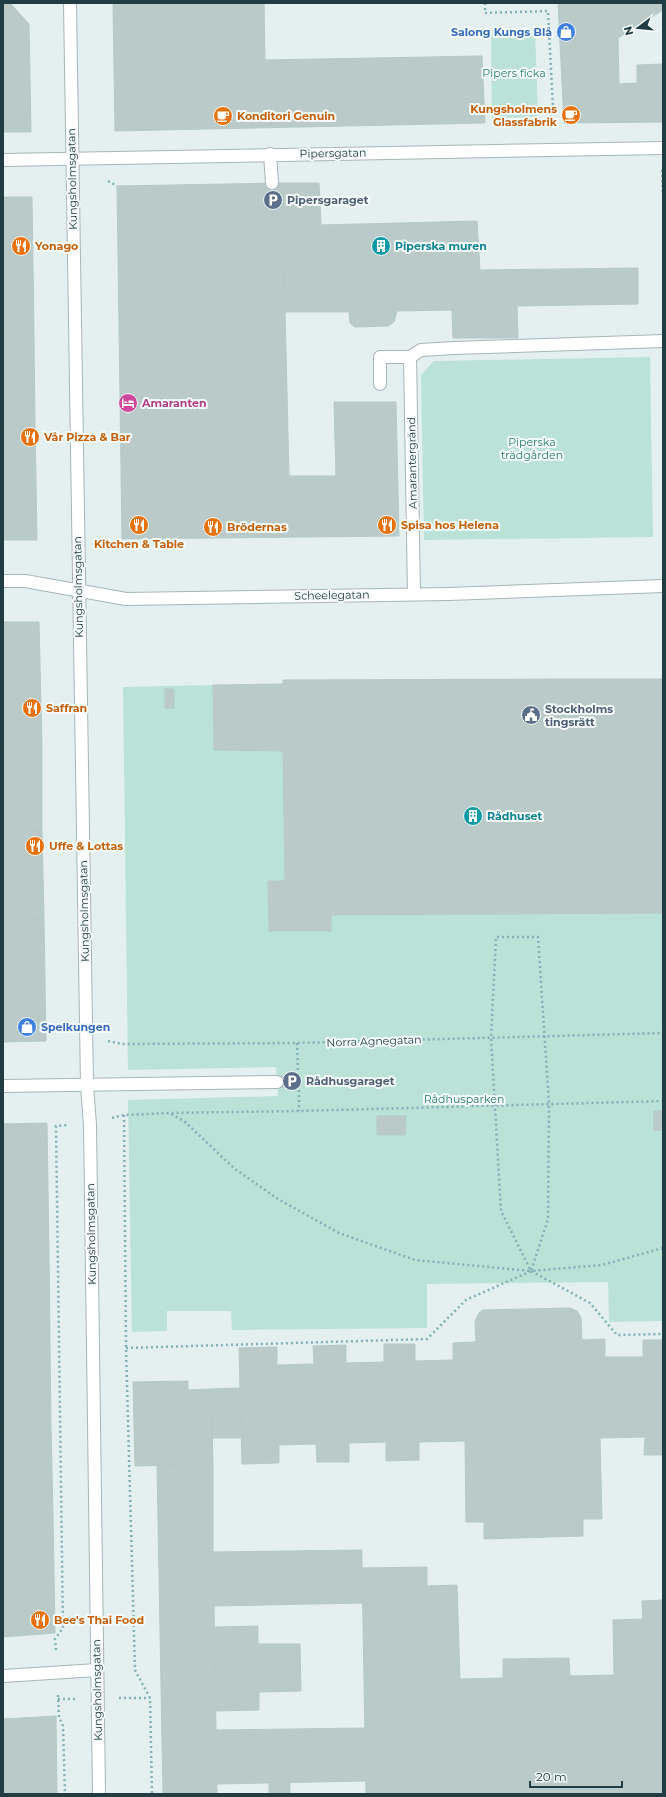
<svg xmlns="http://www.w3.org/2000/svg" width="666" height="1797" font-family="Montserrat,sans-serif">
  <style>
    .green { fill: #bbe2d6 }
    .building { fill: #b9cac9; stroke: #b5c9c9 }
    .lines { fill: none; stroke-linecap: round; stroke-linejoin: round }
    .minor-tunnel { stroke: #bdcbcd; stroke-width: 12; stroke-dasharray: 12 6; stroke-linecap: butt }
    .minor-casing { stroke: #a6b6b8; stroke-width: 14 }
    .path { stroke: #81b0b6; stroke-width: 2.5; stroke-dasharray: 2 3; stroke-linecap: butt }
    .minor { stroke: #fff; stroke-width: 12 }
    .labels { text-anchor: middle; stroke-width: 4; stroke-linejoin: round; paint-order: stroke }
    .shop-label { font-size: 11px; font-weight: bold; fill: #366cbe; stroke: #f5fbfa; text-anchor: end }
    .park-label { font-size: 11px; fill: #277e6e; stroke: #f5fbfa }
    .food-label { font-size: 11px; font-weight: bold; fill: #c56008; stroke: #f5fbfa; text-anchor: start }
    .street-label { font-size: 11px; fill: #213d43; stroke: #f5fbfa }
    .service-label { font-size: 11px; font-weight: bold; fill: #4e5e75; stroke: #f5fbfa; text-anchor: start }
    .culture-label { font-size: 11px; font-weight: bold; fill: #0d838f; stroke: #f5fbfa; text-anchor: start }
    .hotel-label { font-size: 11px; font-weight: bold; fill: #b23c85; stroke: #f5fbfa; text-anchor: start }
  </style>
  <rect width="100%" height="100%" fill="#e4efef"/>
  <g class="green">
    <polygon points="535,29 538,117 492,118 491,30"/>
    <polygon points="650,357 653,537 424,540 421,375 434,361"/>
    <polygon points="213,685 214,750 283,751 285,881 268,882 269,931 331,931 331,915 663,913 663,1321 609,1322 608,1282 427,1284 427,1328 232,1330 231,1311 167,1311 167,1331 132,1332 128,1100 278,1096 276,1067 128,1070 123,687"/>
  </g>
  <g class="building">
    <polygon points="3,3 10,3 29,24 31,132 3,132"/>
    <polygon points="113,3 264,3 265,60 482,56 485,123 115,131"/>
    <polygon points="558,3 663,3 663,10 618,38 619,84 637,83 637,65 663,64 663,122 564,123"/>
    <polygon points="282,183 289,476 336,476 334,402 396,402 399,536 122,539 117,186"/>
    <polygon points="282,183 319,183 321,225 477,221 480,270 638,268 638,304 517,306 518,338 453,338 452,310 397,311 394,322 388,326 355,327 350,323 349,312 285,312"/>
    <polygon points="3,197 32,197 34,333 3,334"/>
    <polygon points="34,333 35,426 3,427 3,334"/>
    <polygon points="35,426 37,540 3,540 3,427"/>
    <polygon points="3,622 39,622 42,746 3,746"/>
    <polygon points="566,679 663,679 663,913 331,915 331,931 269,931 268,881 285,881 283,751 214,750 213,685 283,684 283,680"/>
    <rect x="165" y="689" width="9" height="19"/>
    <polygon points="3,746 42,746 42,831 3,832"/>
    <polygon points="42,831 44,919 3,920 3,832"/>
    <polygon points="44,919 46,1041 3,1042 3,920"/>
    <rect x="654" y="1111" width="9" height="19"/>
    <polygon points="377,1116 406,1116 405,1135 377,1135"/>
    <polygon points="47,1123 49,1253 3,1254 3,1124"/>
    <polygon points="49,1253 51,1427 3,1428 3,1254"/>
    <polygon points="570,1308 577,1311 581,1318 582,1340 605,1339 605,1357 643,1357 643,1340 663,1340 663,1455 644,1455 645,1437 600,1438 602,1519 583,1519 583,1536 484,1539 484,1522 466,1522 465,1441 419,1442 419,1460 386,1461 386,1442 349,1443 349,1462 317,1462 316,1444 279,1445 279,1463 242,1464 239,1348 277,1347 277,1365 314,1364 313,1346 346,1345 346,1363 384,1362 384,1344 415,1344 415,1361 453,1360 453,1343 476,1342 475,1321 479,1313 483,1310"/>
    <polygon points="188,1381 188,1390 211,1389 213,1464 135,1466 133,1382"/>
    <polygon points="240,1388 241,1438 212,1438 211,1389"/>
    <polygon points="51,1427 53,1515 3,1516 3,1428"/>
    <polygon points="213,1464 213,1552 362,1550 362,1568 363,1603 214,1606 216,1730 365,1728 366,1781 217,1784 217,1794 163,1794 157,1466"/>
    <polygon points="53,1515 55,1633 3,1637 3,1516"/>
    <polygon points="427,1567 427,1586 457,1585 460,1679 503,1678 503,1659 569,1658 570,1676 614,1675 613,1620 643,1619 642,1601 663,1600 663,1794 366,1794 362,1568"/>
    <polygon points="258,1626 258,1644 300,1644 301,1691 259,1692 259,1710 216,1711 215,1627"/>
    <polygon points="56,1716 57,1794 4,1794 3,1719"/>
    <polygon points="290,1782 290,1794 269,1794 269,1783"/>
  </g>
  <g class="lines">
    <g class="minor-tunnel">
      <polyline points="272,183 273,200"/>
      <polyline points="277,1082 292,1081"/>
    </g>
    <g class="minor-casing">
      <g id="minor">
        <polyline points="70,3 87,1085 90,1125 99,1794"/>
        <polyline points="270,154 272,183"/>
        <polyline points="3,160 663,148"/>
        <polyline points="410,357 414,594"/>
        <polyline points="380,384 380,357 410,357 421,350 454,348 663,341"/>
        <polyline points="3,581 25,581 126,599 449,594 663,586"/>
        <polyline points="3,1086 277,1082"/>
        <polyline points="3,1676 97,1670"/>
      </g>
    </g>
    <g class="path">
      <polyline points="485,3 485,13 548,11 554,127"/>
      <polyline points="662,170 663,195"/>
      <polyline points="108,181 117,186"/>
      <polyline points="108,1041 122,1044 297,1043 663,1033"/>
      <polyline points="297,1043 298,1073"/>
      <polyline points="299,1090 299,1111"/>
      <polyline points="124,1115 126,1348 135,1670 150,1698 152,1794"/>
      <polyline points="112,1118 124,1115 169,1113 299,1111 663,1101"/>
      <polyline points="663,1248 602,1265 531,1271 590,1303 617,1335 663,1334"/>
      <polyline points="126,1348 427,1339 466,1300 531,1271 501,1211 491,1038 496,937 538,937 549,1104 548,1219 531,1271 415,1260 339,1233 278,1199 235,1169 184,1121 169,1113"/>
      <polyline points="56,1650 55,1639 63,1628 56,1126 68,1125"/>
      <polyline points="58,1695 59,1717 63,1726 65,1794"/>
      <polyline points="119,1698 150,1698"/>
      <polyline points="58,1699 76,1699"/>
    </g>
    <use href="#minor" class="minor"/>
  </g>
  <defs>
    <g id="shop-disc" transform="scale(1)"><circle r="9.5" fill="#3f7fe0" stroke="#f5fbfa"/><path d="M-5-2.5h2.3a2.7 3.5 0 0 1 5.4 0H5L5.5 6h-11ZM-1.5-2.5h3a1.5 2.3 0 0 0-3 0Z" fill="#fff"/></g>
    <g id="cafe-disc" transform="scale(1)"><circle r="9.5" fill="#e8710a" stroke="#f5fbfa"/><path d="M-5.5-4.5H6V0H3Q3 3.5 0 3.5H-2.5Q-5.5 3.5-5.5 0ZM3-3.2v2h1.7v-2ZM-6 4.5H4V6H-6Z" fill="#fff"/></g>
    <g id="parking-disc" transform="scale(1)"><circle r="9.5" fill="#5c6f8a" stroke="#f5fbfa"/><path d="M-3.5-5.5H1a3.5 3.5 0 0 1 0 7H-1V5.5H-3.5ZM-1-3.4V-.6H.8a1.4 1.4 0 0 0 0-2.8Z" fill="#fff"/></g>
    <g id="restaurant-disc" transform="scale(1)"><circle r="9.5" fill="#e8710a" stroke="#f5fbfa"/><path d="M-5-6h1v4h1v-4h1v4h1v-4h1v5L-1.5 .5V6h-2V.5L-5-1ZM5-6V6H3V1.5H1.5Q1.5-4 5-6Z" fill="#fff"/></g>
    <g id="building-disc" transform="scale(1)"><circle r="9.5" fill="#0f9aa8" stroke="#f5fbfa"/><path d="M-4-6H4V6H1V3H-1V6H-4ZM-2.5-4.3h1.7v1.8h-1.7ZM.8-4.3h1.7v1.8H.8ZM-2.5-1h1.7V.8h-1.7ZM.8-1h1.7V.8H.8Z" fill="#fff"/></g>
    <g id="hotel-disc" transform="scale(1)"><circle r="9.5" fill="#d1479c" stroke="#f5fbfa"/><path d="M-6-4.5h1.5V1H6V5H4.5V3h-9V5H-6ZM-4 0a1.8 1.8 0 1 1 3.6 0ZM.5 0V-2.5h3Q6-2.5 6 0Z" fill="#fff"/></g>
    <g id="civic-disc" transform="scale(1)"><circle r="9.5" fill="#5c6f8a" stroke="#f5fbfa"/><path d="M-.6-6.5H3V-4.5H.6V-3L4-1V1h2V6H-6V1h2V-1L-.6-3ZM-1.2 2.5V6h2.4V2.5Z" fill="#fff"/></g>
  </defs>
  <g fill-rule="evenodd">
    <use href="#shop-disc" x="566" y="32"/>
    <use href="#cafe-disc" x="571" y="115"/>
    <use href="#cafe-disc" x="223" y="116"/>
    <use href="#parking-disc" x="273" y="200"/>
    <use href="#restaurant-disc" x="21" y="246"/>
    <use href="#building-disc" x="381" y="246"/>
    <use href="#hotel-disc" x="128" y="403"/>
    <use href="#restaurant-disc" x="30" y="437"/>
    <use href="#restaurant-disc" x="139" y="525"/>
    <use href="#restaurant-disc" x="387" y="525"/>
    <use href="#restaurant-disc" x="213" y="527"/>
    <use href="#restaurant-disc" x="32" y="708"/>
    <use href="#civic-disc" x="531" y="715"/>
    <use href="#building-disc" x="473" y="816"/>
    <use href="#restaurant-disc" x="35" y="846"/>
    <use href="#shop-disc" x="27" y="1027"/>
    <use href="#parking-disc" x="292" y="1081"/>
    <use href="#restaurant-disc" x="40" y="1620"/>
  </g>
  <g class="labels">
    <g class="shop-label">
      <text x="552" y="36">Salong Kungs Blå</text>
      <text x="41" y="1031" text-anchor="start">Spelkungen</text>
    </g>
    <g class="park-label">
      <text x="514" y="77">Pipers ficka</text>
      <text x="532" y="446">Piperska<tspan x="532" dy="13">trädgården</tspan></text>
      <text x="464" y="1103">Rådhusparken</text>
    </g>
    <g class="food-label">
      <text x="557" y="113" text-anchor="end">Kungsholmens<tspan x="557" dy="13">Glassfabrik</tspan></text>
      <text x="237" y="120">Konditori Genuin</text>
      <text x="35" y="250">Yonago</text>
      <text x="44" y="441">Vår Pizza &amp; Bar</text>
      <text x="401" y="529">Spisa hos Helena</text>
      <text x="227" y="531">Brödernas</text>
      <text x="139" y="548" text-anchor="middle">Kitchen &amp; Table</text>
      <text x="46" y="712">Saffran</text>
      <text x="49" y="850">Uffe &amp; Lottas</text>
      <text x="54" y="1624">Bee's Thai Food</text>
    </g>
    <g class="street-label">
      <text transform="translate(333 153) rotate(-1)" y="4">Pipersgatan</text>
      <text transform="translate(72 179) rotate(-91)" y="4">Kungsholmsgatan</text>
      <text transform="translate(412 463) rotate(-91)" y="4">Amarantergränd</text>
      <text transform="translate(78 587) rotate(-91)" y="4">Kungsholmsgatan</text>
      <text transform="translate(332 595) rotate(-1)" y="4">Scheelegatan</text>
      <text transform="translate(84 911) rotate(-91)" y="4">Kungsholmsgatan</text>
      <text transform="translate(374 1041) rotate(-2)" y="4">Norra Agnegatan</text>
      <text transform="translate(91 1234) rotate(-91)" y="4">Kungsholmsgatan</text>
      <text transform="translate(97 1690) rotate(-91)" y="4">Kungsholmsgatan</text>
    </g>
    <g class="service-label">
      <text x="287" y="204">Pipersgaraget</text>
      <text x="545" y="713">Stockholms<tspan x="545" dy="13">tingsrätt</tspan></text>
      <text x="306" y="1085">Rådhusgaraget</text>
    </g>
    <g class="culture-label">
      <text x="395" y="250">Piperska muren</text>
      <text x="487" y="820">Rådhuset</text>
    </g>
    <g class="hotel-label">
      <text x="142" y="407">Amaranten</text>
    </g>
  </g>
  <rect width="666" height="1797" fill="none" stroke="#213d43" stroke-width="8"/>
  <g transform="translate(638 28) rotate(254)" stroke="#f5fbfa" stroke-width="3" paint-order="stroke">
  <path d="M0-3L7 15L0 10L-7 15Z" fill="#213d43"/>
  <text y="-6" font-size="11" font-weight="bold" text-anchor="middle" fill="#213d43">N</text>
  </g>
  <path d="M530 1781v6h92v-6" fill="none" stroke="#213d43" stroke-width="2"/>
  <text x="536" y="1781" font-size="12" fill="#213d43" stroke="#f5fbfa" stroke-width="3" paint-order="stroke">20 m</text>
</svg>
